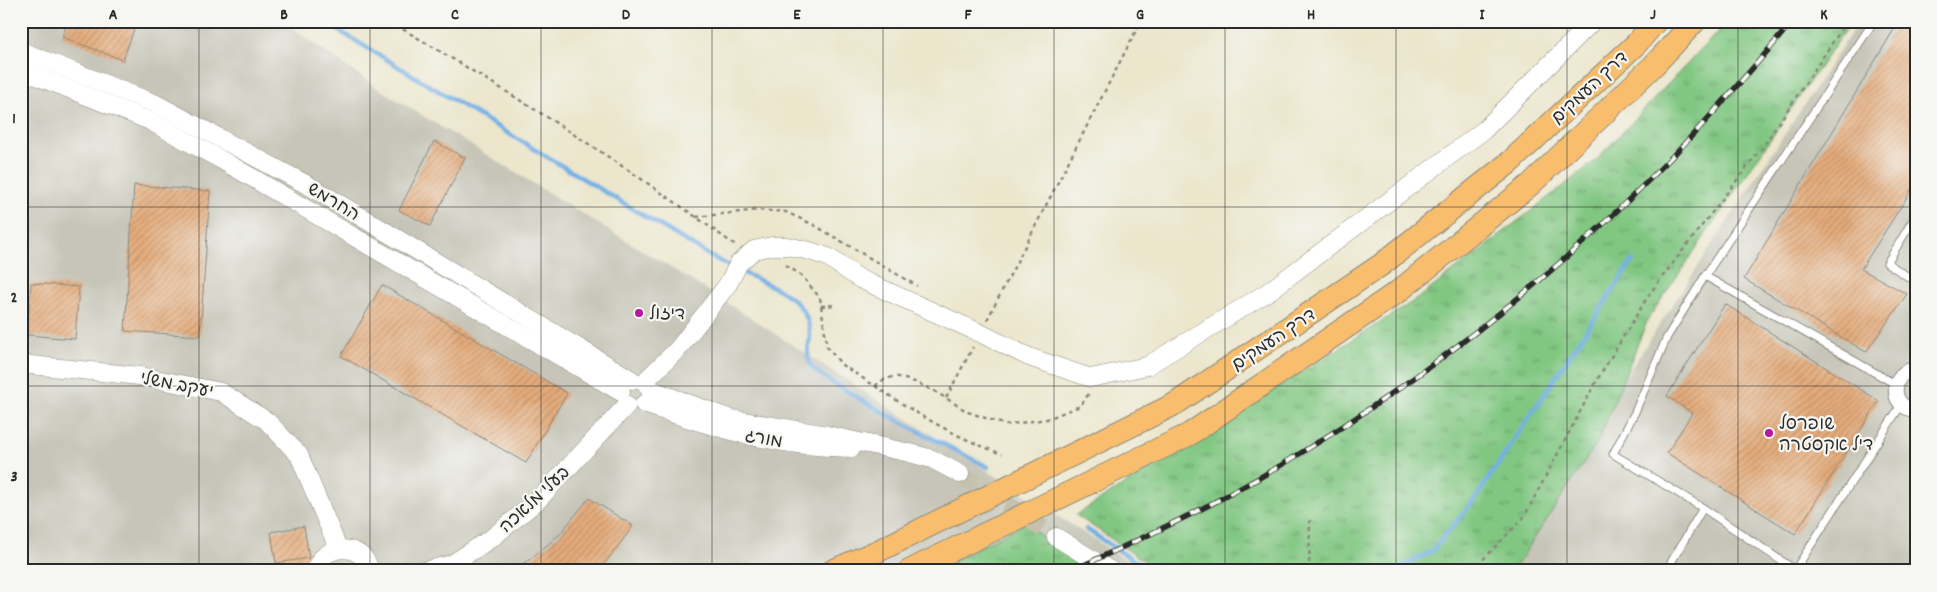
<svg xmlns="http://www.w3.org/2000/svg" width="1937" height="592" font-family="Dekko,'Playpen Sans Hebrew',sans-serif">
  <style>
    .industrial { fill: #c6c5b8 }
    .grass { fill: url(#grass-tufts); stroke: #567956 }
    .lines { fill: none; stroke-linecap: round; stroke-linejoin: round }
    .stream { stroke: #75b0e6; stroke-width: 4.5 }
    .building { fill: url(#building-hatch) }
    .tertiary-tunnel { stroke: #c5c1ac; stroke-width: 18; stroke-dasharray: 18 9; stroke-linecap: butt }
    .service-casing { stroke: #8b887c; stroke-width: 9 }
    .minor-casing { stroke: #8b887c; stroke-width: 16 }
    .tertiary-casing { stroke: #8b887c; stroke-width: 19 }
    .trunk-casing { stroke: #8b887c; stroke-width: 24 }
    .path { stroke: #8b887c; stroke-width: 2.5; stroke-dasharray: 4 4; stroke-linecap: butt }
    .service { stroke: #fff; stroke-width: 7 }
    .minor { stroke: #fff; stroke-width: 14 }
    .tertiary { stroke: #fff; stroke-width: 18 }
    .trunk { stroke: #f9be6d; stroke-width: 22 }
    .rail-casing { stroke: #2b2b2b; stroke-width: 5.5 }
    .rail { stroke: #f6f6f2; stroke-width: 4; stroke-dasharray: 11; stroke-linecap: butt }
    .grid { fill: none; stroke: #2b2b2b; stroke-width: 1; stroke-opacity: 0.55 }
    .poi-dot { fill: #b5179e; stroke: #f6f6f2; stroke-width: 2 }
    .labels { text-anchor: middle; stroke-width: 4.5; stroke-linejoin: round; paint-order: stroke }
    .street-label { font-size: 18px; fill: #2b2b2b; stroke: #f6f6f2 }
    .poi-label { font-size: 18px; fill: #2b2b2b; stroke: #f6f6f2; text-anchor: start }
    .neatline { fill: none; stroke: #2b2b2b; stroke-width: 2 }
    .grid-label { font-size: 16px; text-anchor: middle; font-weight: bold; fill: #2b2b2b }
  </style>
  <defs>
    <pattern id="grass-tufts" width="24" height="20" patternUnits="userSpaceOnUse" patternTransform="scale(1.25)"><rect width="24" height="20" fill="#81c782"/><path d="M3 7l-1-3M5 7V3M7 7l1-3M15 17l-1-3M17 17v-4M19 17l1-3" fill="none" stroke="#6aa26b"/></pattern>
    <pattern id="building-hatch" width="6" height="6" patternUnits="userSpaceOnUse" patternTransform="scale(1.25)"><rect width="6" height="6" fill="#e5ac7b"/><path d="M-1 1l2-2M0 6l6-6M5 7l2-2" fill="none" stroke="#ba8c65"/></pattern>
  </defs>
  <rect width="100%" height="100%" fill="#f6f6f2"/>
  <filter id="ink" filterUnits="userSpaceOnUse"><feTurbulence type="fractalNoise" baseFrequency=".02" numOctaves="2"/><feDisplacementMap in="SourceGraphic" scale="10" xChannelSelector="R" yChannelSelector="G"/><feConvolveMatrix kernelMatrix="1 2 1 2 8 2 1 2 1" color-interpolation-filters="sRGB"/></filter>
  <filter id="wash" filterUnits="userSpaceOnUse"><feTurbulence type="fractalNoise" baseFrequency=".0096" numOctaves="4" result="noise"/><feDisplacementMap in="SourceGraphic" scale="20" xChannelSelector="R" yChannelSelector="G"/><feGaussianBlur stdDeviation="1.12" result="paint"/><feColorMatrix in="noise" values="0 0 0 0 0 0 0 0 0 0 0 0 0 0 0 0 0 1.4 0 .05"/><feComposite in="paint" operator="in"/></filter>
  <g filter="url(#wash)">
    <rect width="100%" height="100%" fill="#ebe6cc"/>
    <g class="industrial">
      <polygon points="21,21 283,22 376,87 710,292 1143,571 21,571"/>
      <polygon points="1859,21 1916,21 1916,571 1498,571"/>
    </g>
    <g class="grass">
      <polygon points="1728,21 1851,21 1648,319 1598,441 1513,571 1159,571 1076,515 1420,297 1595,161"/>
      <polygon points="1024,523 1089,571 935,571"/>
    </g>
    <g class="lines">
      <g class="stream">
        <polyline points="323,21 712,257 733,268"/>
        <path d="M740,271C771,287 810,296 810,337C809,347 805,358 812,367C822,378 837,385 850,393C894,420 942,443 988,467"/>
        <polyline points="1086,529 1150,571"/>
        <polyline points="1395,571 1433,550 1477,496 1633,260"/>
      </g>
    </g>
    <g id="blocks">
      <g class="building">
        <polygon points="68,21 137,21 123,60 62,37"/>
        <polygon points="1899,21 1916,21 1916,183 1861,269 1907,294 1866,352 1744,279"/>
        <polygon points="434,141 465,158 430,226 399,210"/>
        <polygon points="134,185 210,191 200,336 125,331"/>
        <polygon points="31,283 79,287 75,339 27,335"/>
        <polygon points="382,285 567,393 526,463 341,356"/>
        <polygon points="1725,304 1879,401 1795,534 1667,453 1692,413 1667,396"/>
        <polygon points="589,498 633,526 606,562 597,571 510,571 529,560 559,535"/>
        <polygon points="304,526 309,558 276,563 271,532"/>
      </g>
    </g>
  </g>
  <g filter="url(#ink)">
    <use href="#blocks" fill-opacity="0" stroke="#8b887c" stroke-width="1"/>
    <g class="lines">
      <polyline class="tertiary-tunnel" points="960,474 1056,537"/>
      <g class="service-casing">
        <g id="service">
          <polyline points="1916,215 1887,263 1916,282"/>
          <polyline points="1705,276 1895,384"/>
          <polyline points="1703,508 1613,454 1635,412 1667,337 1705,276 1874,21"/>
          <polyline points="1666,571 1703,508 1795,570 1901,405"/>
        </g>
      </g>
      <g class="minor-casing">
        <path id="minor" d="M1916,369C1889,371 1889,409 1916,410"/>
      </g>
      <g class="tertiary-casing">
        <g id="tertiary">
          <polyline points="21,51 156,104 313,188 632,380"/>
          <polyline points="21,70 150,121 220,159 621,392"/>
          <polyline points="21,364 140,376 221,392 267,421 299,455 338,548"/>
          <polyline points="644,382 678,349 728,284 739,263 754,250 772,246 787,246 810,251 828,257 860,279 980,333 1029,357 1091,378 1147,366 1268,292 1484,130 1593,21"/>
          <polyline points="649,389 731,419 827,435 910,453 932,459 960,474"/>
          <path d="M644,404C714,428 778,447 852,448"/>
          <polyline points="1056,537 1111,571"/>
          <path d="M315,571C322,543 364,541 370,571"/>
          <polyline points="425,571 452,564 493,537 538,500 627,405"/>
        </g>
      </g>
      <g class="trunk-casing">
        <g id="trunk">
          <polyline points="832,571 878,551 1175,404 1381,265 1510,162 1637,43 1656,21"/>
          <polyline points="909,571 1190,434 1399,291 1531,184 1654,65 1695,21"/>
        </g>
      </g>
      <g class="path">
        <path d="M389,21C508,91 625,164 736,246"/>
        <polyline points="696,217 758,210 786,212 814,225 917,286"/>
        <polyline points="786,265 802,276 820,298 827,347 842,365 875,386 883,380 895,376 915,382 936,392 968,412 1006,425 1047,419 1080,406 1090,392"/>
        <polyline points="821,306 837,305"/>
        <polyline points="987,320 1141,21"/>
        <path d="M875,386C915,413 957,438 1002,454"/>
        <polyline points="946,398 973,347"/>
        <polyline points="1309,571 1310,520"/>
        <polyline points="1472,571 1524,517 1597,380 1650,293 1764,145 1847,21"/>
      </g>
      <use href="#service" class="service"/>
      <use href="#minor" class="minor"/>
      <use href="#tertiary" class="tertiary"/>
      <use href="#trunk" class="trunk"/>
      <g class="rail-casing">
        <path id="rail" d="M1071,571C1145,537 1219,503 1288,461C1452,361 1602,239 1729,95C1750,71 1772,47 1792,21"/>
      </g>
      <use href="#rail" class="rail"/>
    </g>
  </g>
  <path class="grid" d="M199,21V571M370,21V571M541,21V571M712,21V571M883,21V571M1054,21V571M1225,21V571M1396,21V571M1567,21V571M1738,21V571M21,207H1916M21,386H1916"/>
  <g class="poi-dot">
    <circle cx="639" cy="313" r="5"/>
    <circle cx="1769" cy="433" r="5"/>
  </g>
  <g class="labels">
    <g class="street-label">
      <text transform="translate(1589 87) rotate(-43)" y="6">דרך העמקים</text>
      <text transform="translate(334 201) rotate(31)" y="6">החרמש</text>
      <text transform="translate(1273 339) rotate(-34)" y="6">דרך העמקים</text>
      <text transform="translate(177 384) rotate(11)" y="6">יעקב משלי</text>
      <text transform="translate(764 438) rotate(10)" y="6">מורג</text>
      <text transform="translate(534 499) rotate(-43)" y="6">בעלי מלאכה</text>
    </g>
    <g class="poi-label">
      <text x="649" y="319">דיזול</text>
      <text x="1779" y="429">שופרסל<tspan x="1779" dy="21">דיל אקסטרה</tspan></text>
    </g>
  </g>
  <rect width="1937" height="592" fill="none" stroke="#f6f6f2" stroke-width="55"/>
  <rect x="28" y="28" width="1882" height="536" class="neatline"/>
  <g class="grid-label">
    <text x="113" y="19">A</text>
    <text x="284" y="19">B</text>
    <text x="455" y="19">C</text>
    <text x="626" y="19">D</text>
    <text x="797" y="19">E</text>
    <text x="968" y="19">F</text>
    <text x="1140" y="19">G</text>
    <text x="1311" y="19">H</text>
    <text x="1482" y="19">I</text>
    <text x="1653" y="19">J</text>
    <text x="1824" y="19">K</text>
    <text x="14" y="123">1</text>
    <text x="14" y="302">2</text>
    <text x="14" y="481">3</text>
  </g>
</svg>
